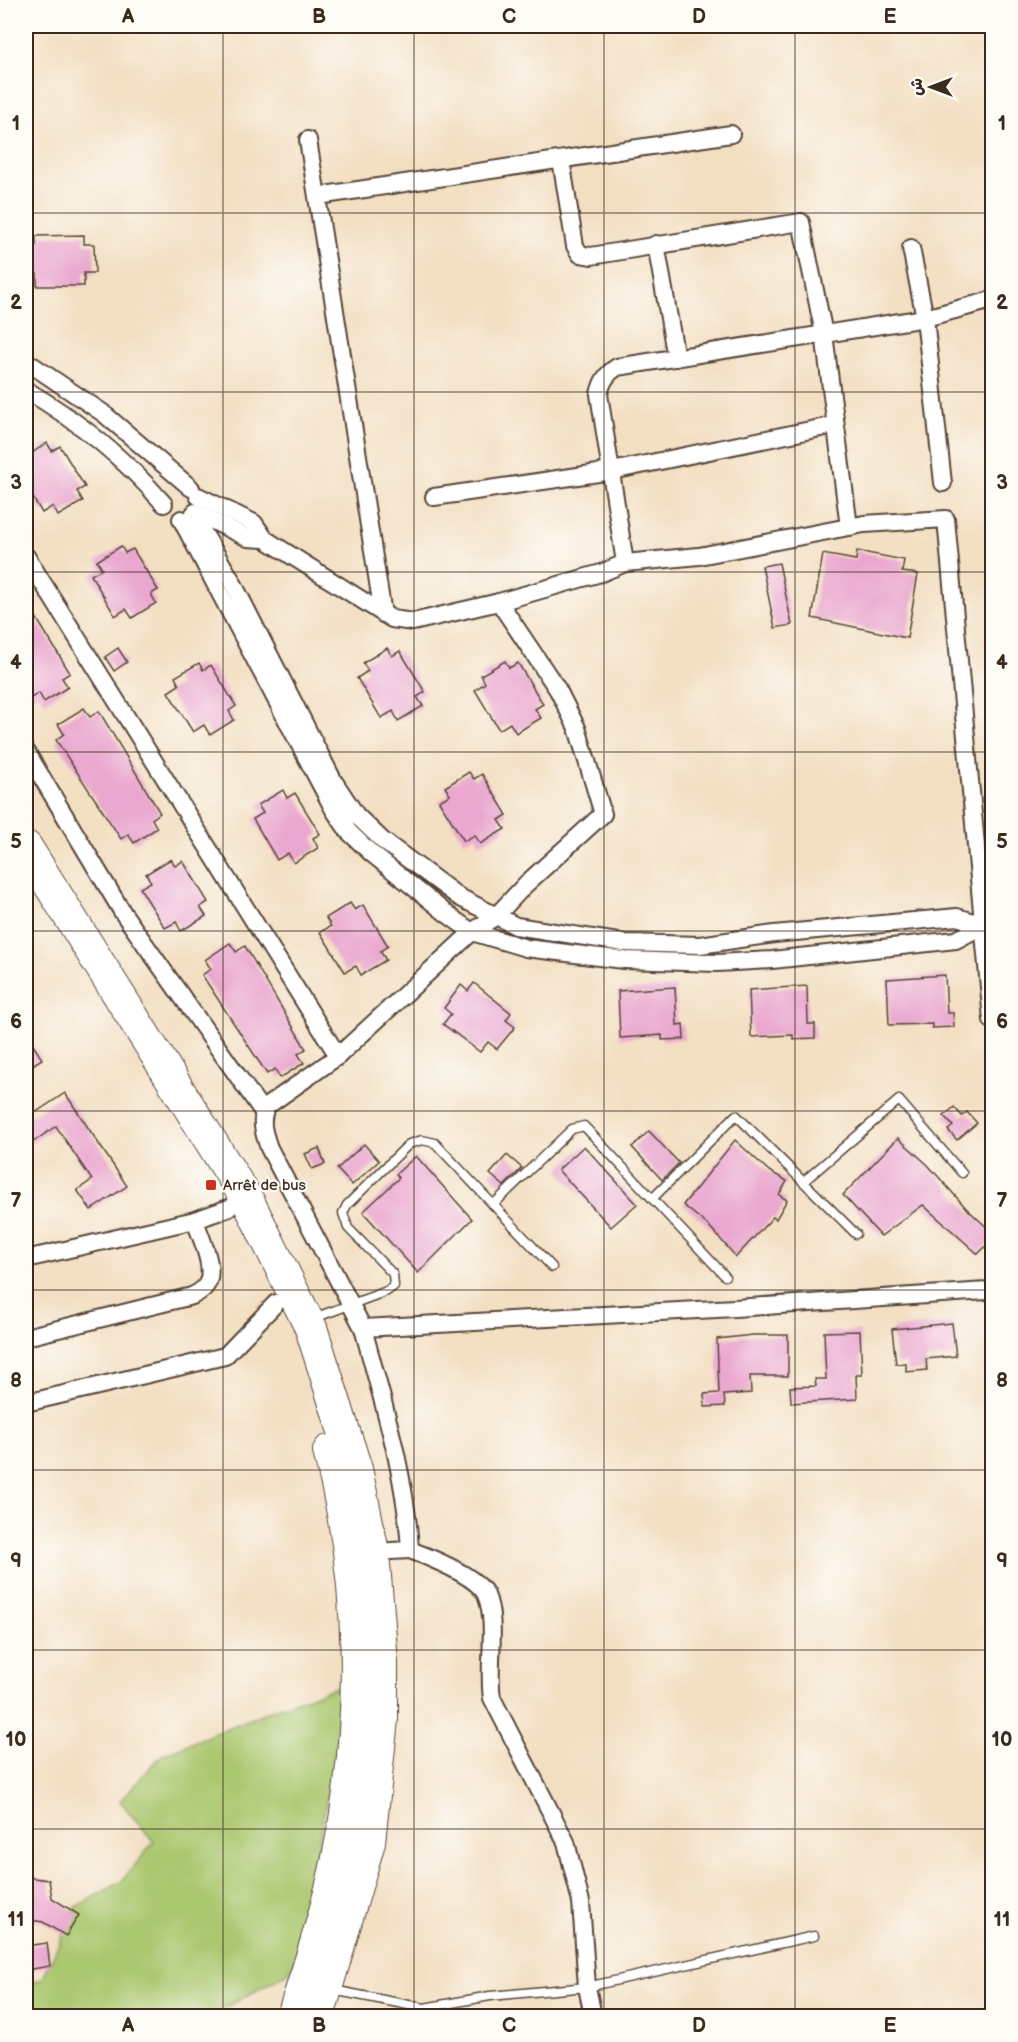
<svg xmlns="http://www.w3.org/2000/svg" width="1018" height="2042" font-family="'Balsamiq Sans','Playpen Sans Arabic',sans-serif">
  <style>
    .green { fill: #abc86f; stroke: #737946; stroke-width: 1.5 }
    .building { fill: #eaa7cf }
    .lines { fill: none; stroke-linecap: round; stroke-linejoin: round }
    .lane-casing { stroke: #574537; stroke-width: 11 }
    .street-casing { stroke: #574537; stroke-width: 20 }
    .highway-casing { stroke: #574537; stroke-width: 34 }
    .lane { stroke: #fff; stroke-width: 8 }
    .street { stroke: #fff; stroke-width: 16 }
    .highway { stroke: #fff; stroke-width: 32 }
    .grid { fill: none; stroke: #3b2a1e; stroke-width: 1.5; stroke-opacity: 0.55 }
    .poi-dot { fill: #c8321e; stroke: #fdfcf7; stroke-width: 2 }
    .labels { text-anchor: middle; stroke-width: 4.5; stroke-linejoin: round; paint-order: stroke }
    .poi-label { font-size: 15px; fill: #3b2a1e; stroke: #fdfcf7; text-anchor: start }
    .neatline { fill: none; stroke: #3b2a1e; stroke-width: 2 }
    .grid-label { font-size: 20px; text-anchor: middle; font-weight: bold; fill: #3b2a1e }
  </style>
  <rect width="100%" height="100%" fill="#fdfcf7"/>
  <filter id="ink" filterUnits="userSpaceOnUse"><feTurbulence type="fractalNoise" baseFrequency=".0167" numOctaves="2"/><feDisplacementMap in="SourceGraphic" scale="12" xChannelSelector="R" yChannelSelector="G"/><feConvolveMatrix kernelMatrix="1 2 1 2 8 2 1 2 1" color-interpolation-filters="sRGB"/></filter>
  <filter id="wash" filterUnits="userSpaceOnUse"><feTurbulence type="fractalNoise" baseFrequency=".008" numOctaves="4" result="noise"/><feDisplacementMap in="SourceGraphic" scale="24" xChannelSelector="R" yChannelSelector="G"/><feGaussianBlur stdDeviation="1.35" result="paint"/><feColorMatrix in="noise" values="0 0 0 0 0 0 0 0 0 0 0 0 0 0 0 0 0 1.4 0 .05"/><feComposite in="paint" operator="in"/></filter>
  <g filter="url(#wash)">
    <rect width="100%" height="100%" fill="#f3dfc2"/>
    <polygon class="green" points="337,1687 343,1708 314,1868 305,1936 290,1972 210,2016 26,2016 26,1985 43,1978 76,1907 121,1882 154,1842 120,1801 162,1755 274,1709"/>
    <g id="blocks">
      <g class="building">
        <polygon points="84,235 84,244 94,244 95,273 84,273 84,286 37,286 37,274 27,274 27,246 36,245 36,236"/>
        <polygon points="47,443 52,451 60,446 85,487 77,491 83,501 58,516 53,506 42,513 26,486 26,457"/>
        <polygon points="121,546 125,553 133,549 158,590 151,594 156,603 132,618 126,609 115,616 91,575 102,569 97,561"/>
        <polygon points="857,551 904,560 902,572 918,574 907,638 812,618 823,554 856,560"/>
        <polygon points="779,563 792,625 775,628 762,566"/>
        <polygon points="26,601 70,673 62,678 68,687 44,702 39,693 31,698 26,689"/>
        <polygon points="118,648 127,662 114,671 105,657"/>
        <polygon points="387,648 392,656 400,651 425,692 417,697 423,706 398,721 393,711 381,718 357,678 368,671 363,663"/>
        <polygon points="505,661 509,668 518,663 543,704 535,709 541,718 516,733 510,723 499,730 475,690 485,683 481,675"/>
        <polygon points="199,663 203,670 211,665 236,706 229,711 234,720 210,735 204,725 193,732 168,692 179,685 175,677"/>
        <polygon points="84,708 90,717 99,711 160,813 152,819 157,828 134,843 128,834 121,839 56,740 64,734 58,724"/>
        <polygon points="469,772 474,779 482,774 507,815 499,820 505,829 480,844 475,835 464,841 439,801 450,795 445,787"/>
        <polygon points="283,790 287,798 295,793 320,834 313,838 318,848 294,863 288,853 277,860 253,819 263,813 258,805"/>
        <polygon points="171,859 175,866 183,861 208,902 200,907 206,916 181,931 176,922 165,928 140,888 151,882 146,874"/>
        <polygon points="350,903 355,910 363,905 388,946 380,951 386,960 361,975 356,966 345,972 320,932 331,926 326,918"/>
        <polygon points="230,943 236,952 245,946 306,1049 298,1054 304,1063 280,1078 275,1069 267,1074 202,975 211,969 205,960"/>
        <polygon points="945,975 947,1013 953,1013 954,1027 932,1028 932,1024 889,1025 887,979"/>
        <polygon points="474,983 511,1013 506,1020 515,1027 497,1049 488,1042 480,1052 443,1024 451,1014 444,1008 461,985 468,991"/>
        <polygon points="807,986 808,1024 815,1024 815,1038 793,1039 793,1035 751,1037 749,990"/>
        <polygon points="675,987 677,1025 683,1024 684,1039 662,1040 662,1035 620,1038 618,991"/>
        <polygon points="26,1034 42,1059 26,1069"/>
        <polygon points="65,1093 127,1186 91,1210 77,1190 92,1180 56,1126 26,1147 26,1119"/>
        <polygon points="954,1107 962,1116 967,1112 977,1123 957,1140 948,1130 953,1126 944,1116"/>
        <polygon points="649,1131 679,1163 662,1180 632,1147"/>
        <polygon points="898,1138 928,1165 966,1208 993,1233 993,1239 978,1254 923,1205 881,1236 843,1195"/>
        <polygon points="735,1140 769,1171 787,1181 779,1195 787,1200 776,1219 773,1217 736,1257 709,1226 683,1205"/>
        <polygon points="364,1144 379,1161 352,1185 337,1169"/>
        <polygon points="584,1146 637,1204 611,1227 558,1170"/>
        <polygon points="319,1148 325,1164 312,1169 305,1154"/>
        <polygon points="507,1155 522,1168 504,1186 490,1174"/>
        <polygon points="416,1156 472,1219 418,1273 363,1212 399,1178 396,1174"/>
        <polygon points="952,1323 956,1356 926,1359 927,1370 906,1372 906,1363 896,1364 892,1329"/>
        <polygon points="860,1331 862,1375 856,1375 857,1399 791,1403 790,1387 816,1386 815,1379 826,1379 824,1332"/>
        <polygon points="753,1335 788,1335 788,1376 750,1376 751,1393 724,1395 725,1406 705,1407 704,1394 719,1393 717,1339"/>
        <polygon points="26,1877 49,1880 52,1898 79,1915 66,1936 43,1922 26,1919"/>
        <polygon points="47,1943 50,1966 26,1970 26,1946"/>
      </g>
    </g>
  </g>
  <g filter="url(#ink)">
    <use href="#blocks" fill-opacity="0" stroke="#574537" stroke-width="1.5"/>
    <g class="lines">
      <g class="lane-casing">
        <g id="lane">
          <polyline points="803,1182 899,1100 962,1173"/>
          <polyline points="653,1198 736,1115 856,1234"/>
          <polyline points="493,1205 572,1129 584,1126 725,1276"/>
          <polyline points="314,1318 387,1291 394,1286 393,1274 348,1228 343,1213 347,1205 409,1144 422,1140 435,1143 552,1267"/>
          <polyline points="333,1990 424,2008 490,1996 587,1987 814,1936"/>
        </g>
      </g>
      <g class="street-casing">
        <g id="street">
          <polyline points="308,140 383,614"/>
          <polyline points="561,160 575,246 580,254 591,256 801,222 824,334 849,527"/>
          <polyline points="318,196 731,134"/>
          <polyline points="656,244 676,358"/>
          <polyline points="911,248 925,318 943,483"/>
          <polyline points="26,361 103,413 191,488"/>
          <path d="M26,390C77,420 125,459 164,504"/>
          <path d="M198,496L254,523L265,539L392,619L413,622L499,602L601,573L625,563L599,394C602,382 606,374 617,367L925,318L992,300"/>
          <polyline points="434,497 612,471 835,425"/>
          <polyline points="195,512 248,538 265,539"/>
          <polyline points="181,519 334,810 349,832 371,853 447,914 472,932 526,948 624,960 717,963 772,960 956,940 984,925 957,917 774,934 700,945 624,943 516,926 459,897 382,840 356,815 333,780 232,581 193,515"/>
          <polyline points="26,556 338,1056"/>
          <polyline points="625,563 699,556 864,524 946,519 992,1020"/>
          <path d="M499,602L558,690L577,728L603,814L526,884L496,916L472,932L338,1056L267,1106C259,1120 264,1134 269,1148L363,1328L735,1308L986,1291L992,1288"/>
          <polyline points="26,751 123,913 263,1112"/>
          <polyline points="26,1259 195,1220 229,1208"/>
          <path d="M363,1328C382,1400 406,1474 410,1550C429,1557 477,1576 486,1595C498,1623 487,1667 492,1698L566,1842L581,1902L587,1987L593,2016"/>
          <path d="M26,1337L192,1296C196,1294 201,1291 204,1288C219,1273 200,1237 195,1220"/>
          <polyline points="26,1403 225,1356 276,1303"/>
          <polyline points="373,1552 410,1550"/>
        </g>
      </g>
      <g class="highway-casing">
        <g id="highway">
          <polyline points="26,847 247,1199 311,1328 356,1469 373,1552 382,1662 382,1719 369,1842 318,2016"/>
          <path d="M293,2016C310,1965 327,1912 338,1858C365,1726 364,1582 329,1451"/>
        </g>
      </g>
      <use href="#lane" class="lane"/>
      <use href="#street" class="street"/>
      <use href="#highway" class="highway"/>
    </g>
  </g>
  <path class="grid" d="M223,26V2016M414,26V2016M604,26V2016M795,26V2016M26,213H992M26,392H992M26,572H992M26,752H992M26,931H992M26,1111H992M26,1290H992M26,1470H992M26,1650H992M26,1829H992"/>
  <rect class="poi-dot" x="205" y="1179" width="12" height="12" rx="3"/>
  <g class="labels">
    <g class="poi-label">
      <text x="223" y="1190">Arrêt de bus</text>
    </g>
  </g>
  <rect width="1018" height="2042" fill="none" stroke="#fdfcf7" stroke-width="66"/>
  <g transform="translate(931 87) rotate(270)" stroke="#fdfcf7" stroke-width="4.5" paint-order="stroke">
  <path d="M0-4.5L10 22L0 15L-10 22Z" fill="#3b2a1e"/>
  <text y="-9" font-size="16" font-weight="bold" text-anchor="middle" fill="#3b2a1e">ش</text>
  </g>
  <rect x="33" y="33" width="952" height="1976" class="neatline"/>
  <g class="grid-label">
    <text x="128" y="23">A</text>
    <text x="319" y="23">B</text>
    <text x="509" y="23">C</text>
    <text x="699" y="23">D</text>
    <text x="890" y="23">E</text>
    <text x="16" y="130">1</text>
    <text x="1002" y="130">1</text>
    <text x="16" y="309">2</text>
    <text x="1002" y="309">2</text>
    <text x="16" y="489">3</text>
    <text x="1002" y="489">3</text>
    <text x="16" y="669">4</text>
    <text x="1002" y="669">4</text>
    <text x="16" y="848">5</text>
    <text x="1002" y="848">5</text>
    <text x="16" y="1028">6</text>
    <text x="1002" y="1028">6</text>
    <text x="16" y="1207">7</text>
    <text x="1002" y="1207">7</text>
    <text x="16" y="1387">8</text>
    <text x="1002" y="1387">8</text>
    <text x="16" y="1567">9</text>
    <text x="1002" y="1567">9</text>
    <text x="16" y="1746">10</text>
    <text x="1002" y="1746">10</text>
    <text x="16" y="1926">11</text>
    <text x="1002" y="1926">11</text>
    <text x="128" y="2032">A</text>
    <text x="319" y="2032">B</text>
    <text x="509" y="2032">C</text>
    <text x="699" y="2032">D</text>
    <text x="890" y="2032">E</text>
  </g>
</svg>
